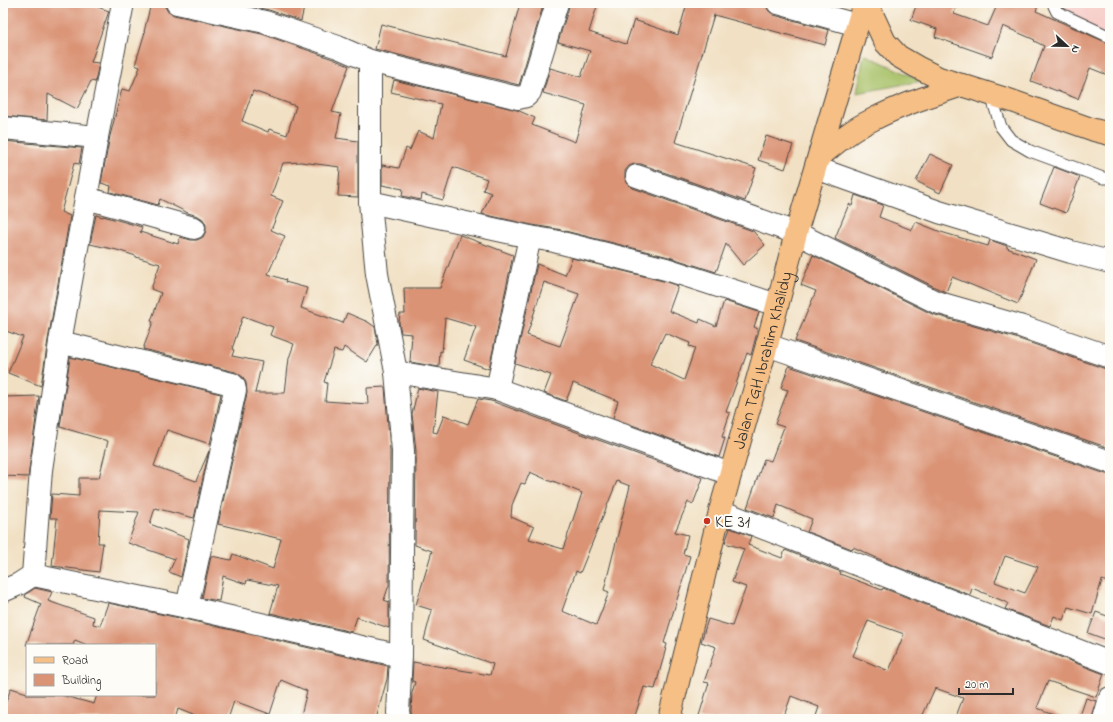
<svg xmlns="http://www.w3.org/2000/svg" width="1113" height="722" font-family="'Indie Flower',sans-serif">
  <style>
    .built { fill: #f7d0cc }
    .green { fill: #a8c167; stroke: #6a7649 }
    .building { fill: #da9374; fill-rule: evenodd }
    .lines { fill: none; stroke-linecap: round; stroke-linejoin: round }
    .service-casing { stroke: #494642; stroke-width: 13 }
    .minor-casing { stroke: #494642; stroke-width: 24 }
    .primary-casing { stroke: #494642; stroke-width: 24 }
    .service { stroke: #fff; stroke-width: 11 }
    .minor { stroke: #fff; stroke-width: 22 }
    .primary { stroke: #f5bf86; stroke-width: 22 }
    .poi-dot { fill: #c8321e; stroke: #fdfcf7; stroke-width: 1.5 }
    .labels { text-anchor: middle; stroke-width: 4; stroke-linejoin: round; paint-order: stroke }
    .street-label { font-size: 17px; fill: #2b2b2b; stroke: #fdfcf7 }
    .poi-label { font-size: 17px; fill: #2b2b2b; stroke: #fdfcf7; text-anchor: start }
  </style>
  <rect width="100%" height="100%" fill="#fdfcf7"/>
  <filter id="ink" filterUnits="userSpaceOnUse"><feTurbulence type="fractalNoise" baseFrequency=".025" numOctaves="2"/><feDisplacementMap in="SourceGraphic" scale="8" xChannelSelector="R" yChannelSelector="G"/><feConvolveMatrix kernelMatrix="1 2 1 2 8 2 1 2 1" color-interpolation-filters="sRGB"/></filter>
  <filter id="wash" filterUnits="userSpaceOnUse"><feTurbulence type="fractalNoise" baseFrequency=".012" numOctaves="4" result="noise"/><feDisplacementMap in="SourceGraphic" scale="16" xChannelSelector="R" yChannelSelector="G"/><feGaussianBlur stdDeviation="0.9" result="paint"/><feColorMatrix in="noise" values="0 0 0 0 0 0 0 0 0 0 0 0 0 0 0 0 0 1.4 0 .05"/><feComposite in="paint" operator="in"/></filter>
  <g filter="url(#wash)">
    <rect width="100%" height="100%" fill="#f1e0c3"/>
    <polygon class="built" points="1058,3 1110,3 1110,38 1054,15"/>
    <polygon class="green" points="864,54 922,81 857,93"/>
    <g id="blocks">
      <g class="building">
        <polygon points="3,3 86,3 109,11 91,62 99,63 95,82 91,81 77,109 48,94 47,120 3,116"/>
        <path d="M151,3H165V7L168,12L174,15L262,34L333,59L349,66L332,112L341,114L336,138L358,141V197L338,196L340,167L301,162L283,163L271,196L283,201L271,230L285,236L268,274L286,280L285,282L307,288L301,308L343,323L347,313L368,322L375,327L378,344L367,362L344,347L342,352L334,350L324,382L327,383L325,401L368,404L367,388L385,387L390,451L389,585L384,600L389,602V628L357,617L352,632L270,613L278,586L247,580L246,584L223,576L219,601L202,598L211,556L231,560L233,554L273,569L281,539L218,524L247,393L246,383L243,377L235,372L143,349L153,322L151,321L161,293L151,289L160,264L136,257V256L117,250L90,244L96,215L103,217V216L142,227L140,232L178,244L180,237L191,240H197L203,237L206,231V225L203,219L198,216L188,213L160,199L158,205L110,192L111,186L101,183L110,136L122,89L130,91L140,67L135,65L145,32H144ZM253,91L296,106L287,135L269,129L268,132L242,121ZM243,316L273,327L270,335L294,344L289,358L285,393H255L262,362L232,356L234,350L232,349Z"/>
        <polygon points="236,3 305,3 301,21 269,10"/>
        <polygon points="520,3 544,3 519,85 375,49 381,24 506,56"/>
        <polygon points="569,3 598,3 589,32 626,44 634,20 678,35 687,3 766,3 766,6 769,11 774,15 829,30 825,45 714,15 675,142 756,168 745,201 641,164 634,164 629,166 625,171 625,179 628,184 633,188 753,231 765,245 743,265 726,244 716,272 669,257 557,229 532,225 482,214 491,193 483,190 487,179 453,167 443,200 422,194 421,200 402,196 403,189 382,185 382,165 399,168 406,148 410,150 418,131 434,138 441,104 391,92 394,80 517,110 535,118 532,125 575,142 586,105 543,93 550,68 581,77 590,51 558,42 569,7"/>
        <polygon points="917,3 957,3 954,14 988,26 998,3 1039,3 1036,11 1110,44 1110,76 1090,68 1078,99 1031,81 1044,46 1034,41 1035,40 1003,26 992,57 935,37 937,29 911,20"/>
        <polygon points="766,136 793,145 785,169 758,160"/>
        <polygon points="3,141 82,148 79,164 74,163 61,212 70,216 48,340 41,386 8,373 23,337 3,330"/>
        <polygon points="930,154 953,165 940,193 916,181"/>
        <polygon points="1054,167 1080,177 1066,213 1040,203"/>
        <polygon points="855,195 883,205 879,217 912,230 916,222 941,232 988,246 990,240 1007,246 1007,248 1036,259 1018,304 952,277 946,292 941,290 835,238 849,204 852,206"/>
        <polygon points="460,235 513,255 489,369 464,360 476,327 445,318 442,352 440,351 439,367 410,362 412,334 401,333 399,323 400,314 405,314 404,288 440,288"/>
        <polygon points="813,255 932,314 1019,339 1106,369 1110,369 1110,445 1109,448 795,341 816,291 801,285"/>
        <path d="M572,258L663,281L678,286L669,311L699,323L700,319L716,326L724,301L759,312L754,327L758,329L751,355L747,353L726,412L730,413L722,437L725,438L719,457L613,418L618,401L573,383L566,401L544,393L551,375L515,363L537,264L565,275ZM544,282L579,294L560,346L527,335ZM665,333L690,343L689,346L695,348L684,380L650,364Z"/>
        <polygon points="70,357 221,394 210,444 167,430 154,466 196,481 209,451 194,518 155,508 150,524 189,539 181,577 169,572 175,559 128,543 139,512 100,510 98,543 103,543 99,572 52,566 57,518 50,518 52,494 79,496 79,478 99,478 108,441 60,427"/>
        <path d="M789,366L1106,474H1110V583L1102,580L1092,614L1068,607L1063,620L1054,616L1050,626L1005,609L1008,603L972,588L970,595L892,565L853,547L852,549L807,532L812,519L778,505L774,518L747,508L764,459L771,461L784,427L775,424L788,390L781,388ZM1005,556L1038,567L1025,593L995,582Z"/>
        <path d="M418,388L438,392L433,432L437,433L444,415L468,424L478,399L491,401L703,478L693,504L688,502L675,532L688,535L683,554L690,556L664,643L667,644L655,689L644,687L634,719H412L411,711L412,693L415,682L412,681L413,662L490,675L493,664L424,640L432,610L416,605L432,551L415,545L416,451L412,414ZM530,472L552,482L553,481L582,493L563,549L529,539L534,527L511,517L512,505L521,483L525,484ZM617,481L630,486L604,590L609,592L596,625L562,611L576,571L580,573Z"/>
        <polygon points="39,396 28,477 3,476 3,397"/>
        <path d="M730,528L751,536L748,545L782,558L785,550L841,572L840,574L882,590L883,588L1104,674L1096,697L1048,681L1037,708L1062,717V719H955L963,698L935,688L921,719H815L819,707L791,696L783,719H698L709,683L704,682L716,647L701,642L708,619L732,626L746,587L732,582L744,549L725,543ZM868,621L904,634L889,671L853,656Z"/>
        <polygon points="35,588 52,592 48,601 94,617 93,624 100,626 108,603 184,619 388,666 387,679 376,719 300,719 307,691 281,680 270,714 234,701 228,719 203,719 178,709 175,719 3,719 3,710 11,688 27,693 27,695 61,695 94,704 97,695 155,695 155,645 87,645 75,640 73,645 26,645 41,604 25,597 26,594"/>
        <polygon points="1096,612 1110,617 1110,641 1088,633"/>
        <polygon points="1086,698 1096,701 1092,719 1079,719"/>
      </g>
    </g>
  </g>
  <g filter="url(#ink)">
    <use href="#blocks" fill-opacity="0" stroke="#494642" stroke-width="1"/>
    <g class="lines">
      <g class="service-casing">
        <g id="service">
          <polyline points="1054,3 1054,6 1057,12 1110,37"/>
          <polyline points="991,95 1001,127 1011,140 1030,151 1103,178 1110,178"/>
        </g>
      </g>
      <g class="minor-casing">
        <g id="minor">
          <polyline points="123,3 97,137 60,342 41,470 33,575 187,607 401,656"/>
          <polyline points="177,3 265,22 338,47 370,61"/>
          <polyline points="778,3 857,25"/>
          <polyline points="3,128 97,137"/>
          <polyline points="816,168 939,212 1071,252 1110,262"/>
          <polyline points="637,176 796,233 936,302 1023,327 1110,357"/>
          <polyline points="86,198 194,228"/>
          <polyline points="370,202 530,237 554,241 666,269 777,305"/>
          <polyline points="60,342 232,384 234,386 235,390 187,607"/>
          <polyline points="767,345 1110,462"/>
          <polyline points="396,372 497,389 730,474"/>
          <polyline points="497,389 530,237"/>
          <polyline points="720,511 1110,663"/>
          <polyline points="3,591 19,584 33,575"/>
          <polyline points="400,719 398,713 401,656 403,451 396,372 377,274 370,202 370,61 518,98 526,96 530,92 557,3"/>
          <polyline points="1104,719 1110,698"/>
        </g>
      </g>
      <g class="primary-casing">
        <g id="primary">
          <polyline points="867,3 885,42 898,56 917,67 939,78 1012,101 1094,130 1110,134"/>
          <path d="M819,157C835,144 851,130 870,121C898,106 932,95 962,85"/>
          <path id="s1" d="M669,719L720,511L767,345L796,233L864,3"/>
        </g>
      </g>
      <use href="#service" class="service"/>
      <use href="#minor" class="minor"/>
      <use href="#primary" class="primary"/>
    </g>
  </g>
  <circle class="poi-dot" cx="707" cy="521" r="4"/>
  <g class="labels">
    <g class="street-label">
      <text dy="6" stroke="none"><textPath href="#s1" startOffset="371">Jalan TGH Ibrahim Khalidy</textPath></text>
    </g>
    <g class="poi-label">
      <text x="715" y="527">KE 31</text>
    </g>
  </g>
  <rect width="1113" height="722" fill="none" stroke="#fdfcf7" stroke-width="16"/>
  <rect x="26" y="644" width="130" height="52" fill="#fdfcf7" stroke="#a9a8a5"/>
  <rect x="34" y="657" width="20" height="6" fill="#f5bf86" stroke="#a9a8a5"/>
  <text x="62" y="664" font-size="12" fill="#2b2b2b">Road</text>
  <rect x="34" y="674" width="20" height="12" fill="#da9374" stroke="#a9a8a5"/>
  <text x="62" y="684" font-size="12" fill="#2b2b2b">Building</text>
  <g transform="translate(1067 46) rotate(112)" stroke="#fdfcf7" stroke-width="3" paint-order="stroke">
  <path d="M0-3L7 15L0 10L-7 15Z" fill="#2b2b2b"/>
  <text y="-6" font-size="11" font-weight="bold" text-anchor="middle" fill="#2b2b2b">N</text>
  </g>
  <path d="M959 688v6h54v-6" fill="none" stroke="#2b2b2b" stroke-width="2"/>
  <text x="965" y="688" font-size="12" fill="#2b2b2b" stroke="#fdfcf7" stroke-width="3" paint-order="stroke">20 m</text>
</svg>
